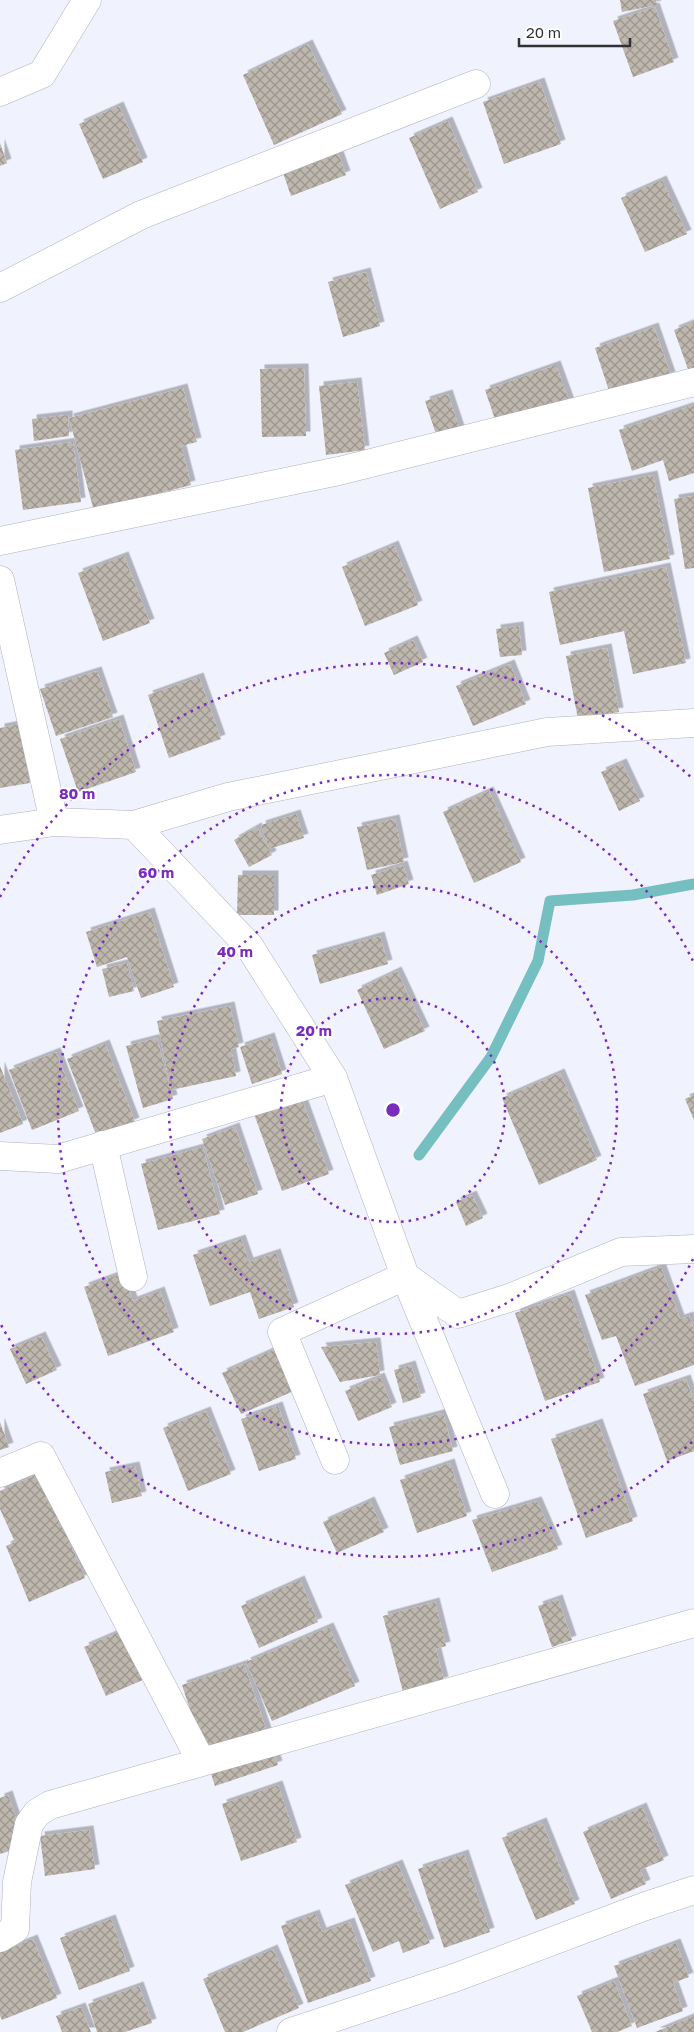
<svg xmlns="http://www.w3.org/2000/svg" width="694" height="2032" font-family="'Golos Text',sans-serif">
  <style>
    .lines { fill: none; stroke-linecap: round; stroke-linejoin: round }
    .stream { stroke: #76bfc1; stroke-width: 11 }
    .building { fill: url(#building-cross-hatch); filter: url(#shadow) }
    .minor-casing { stroke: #b0b2bd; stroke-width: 29 }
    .minor { stroke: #fff; stroke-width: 28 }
    .ring { fill: none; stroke: #7b2cbf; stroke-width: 2.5; stroke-dasharray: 2.5 5 }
    .centre { fill: #7b2cbf; stroke: #fff; stroke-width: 2.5 }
    .ring-label { font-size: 15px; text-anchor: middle; font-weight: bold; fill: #7b2cbf; stroke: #fff; stroke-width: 4; stroke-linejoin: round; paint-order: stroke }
  </style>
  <defs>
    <pattern id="building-cross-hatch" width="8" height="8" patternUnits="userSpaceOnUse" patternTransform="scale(1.25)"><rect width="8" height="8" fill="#beb7ad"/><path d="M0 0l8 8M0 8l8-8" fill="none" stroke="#9b958e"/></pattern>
    <filter id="shadow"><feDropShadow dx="4.5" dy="-4.5" stdDeviation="0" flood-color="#0004"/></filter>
  </defs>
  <rect width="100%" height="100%" fill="#f0f2fd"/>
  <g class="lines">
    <polyline class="stream" points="419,1155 491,1057 538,961 550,901 633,895 694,884"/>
  </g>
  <g class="building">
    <polygon points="620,0 656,0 657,5 622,12"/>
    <polygon points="655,7 674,62 633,77 613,21"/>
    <polygon points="308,44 342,114 274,145 243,75"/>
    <polygon points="540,82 561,144 504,164 483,102"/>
    <polygon points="119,106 143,162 103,179 79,124"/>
    <polygon points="448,121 478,192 440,209 409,138"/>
    <polygon points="0,143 7,163 0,166"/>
    <polygon points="336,147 346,175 291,196 281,167"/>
    <polygon points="662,180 687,234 645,252 621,198"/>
    <polygon points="366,272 380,326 343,337 328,282"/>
    <polygon points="694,322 694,370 689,372 674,330"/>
    <polygon points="654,327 671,376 611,397 595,348"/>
    <polygon points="556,365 572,409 500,434 485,390"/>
    <polygon points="304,368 306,436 262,437 260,369"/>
    <polygon points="357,382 365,450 326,455 319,386"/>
    <polygon points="183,388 197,442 181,446 191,485 94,511 69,418"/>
    <polygon points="448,394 460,430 437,437 425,401"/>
    <polygon points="694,405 694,473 669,481 663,460 632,471 619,430"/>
    <polygon points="68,415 69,436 34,441 32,419"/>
    <polygon points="73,442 81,502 23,510 15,450"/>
    <polygon points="653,475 670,559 604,572 588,488"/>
    <polygon points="694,496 694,568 685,569 674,499"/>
    <polygon points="394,545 418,605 365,626 342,567"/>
    <polygon points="124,556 150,623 103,641 78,573"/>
    <polygon points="666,567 686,663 633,674 624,631 560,645 549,592"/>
    <polygon points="519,626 522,655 500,657 496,629"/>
    <polygon points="413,640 423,662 394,675 384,653"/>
    <polygon points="607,648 619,712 578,719 566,656"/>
    <polygon points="510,664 526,704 473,726 456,686"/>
    <polygon points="97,671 113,717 56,736 40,689"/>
    <polygon points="199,677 221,739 169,758 148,695"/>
    <polygon points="119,719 136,772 78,792 60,739"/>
    <polygon points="21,724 30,783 0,788 0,728"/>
    <polygon points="622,763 640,801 619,811 601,772"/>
    <polygon points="489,791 521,862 474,883 443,812"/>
    <polygon points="296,814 304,838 269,849 261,825"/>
    <polygon points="395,819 404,862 367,870 357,827"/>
    <polygon points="257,827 272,855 249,867 234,840"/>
    <polygon points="403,865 409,884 377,895 371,875"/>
    <polygon points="238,875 274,875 274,915 237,915"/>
    <polygon points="150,912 174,987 141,998 127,957 97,967 86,932"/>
    <polygon points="380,936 388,964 320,984 312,955"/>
    <polygon points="127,963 134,991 109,997 102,969"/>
    <polygon points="397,971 425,1031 384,1049 357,990"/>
    <polygon points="230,1006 239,1047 231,1049 236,1076 171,1090 157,1021"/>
    <polygon points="270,1037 282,1074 252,1084 240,1047"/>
    <polygon points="157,1038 173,1099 143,1108 126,1046"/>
    <polygon points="105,1044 135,1122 97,1137 67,1059"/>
    <polygon points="56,1052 79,1111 32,1130 9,1070"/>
    <polygon points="0,1066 23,1124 0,1133"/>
    <polygon points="560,1073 597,1160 539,1185 502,1098"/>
    <polygon points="694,1095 694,1120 685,1099"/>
    <polygon points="301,1097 329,1174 282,1191 254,1114"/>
    <polygon points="235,1127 258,1194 225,1205 202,1139"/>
    <polygon points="203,1147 220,1214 158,1230 141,1164"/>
    <polygon points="472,1195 483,1218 466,1226 456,1202"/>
    <polygon points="241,1239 249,1262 276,1253 294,1307 259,1319 250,1292 210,1306 193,1255"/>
    <polygon points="661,1267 680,1319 689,1316 694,1330 694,1365 635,1386 616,1336 602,1340 585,1295"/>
    <polygon points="123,1273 133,1301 160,1291 174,1332 108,1356 84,1287"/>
    <polygon points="570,1294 600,1382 545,1401 515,1313"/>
    <polygon points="41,1336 57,1370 26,1384 10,1349"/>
    <polygon points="376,1342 380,1375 340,1382 321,1347"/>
    <polygon points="278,1348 296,1390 241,1414 222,1373"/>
    <polygon points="411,1365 421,1397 403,1403 394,1370"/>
    <polygon points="380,1377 392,1407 358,1421 345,1391"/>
    <polygon points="686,1379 694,1402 694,1451 667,1461 643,1394"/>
    <polygon points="278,1406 296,1459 259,1471 241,1419"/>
    <polygon points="206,1411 231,1474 188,1491 163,1428"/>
    <polygon points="443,1413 453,1451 400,1465 389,1427"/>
    <polygon points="0,1422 9,1447 0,1450"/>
    <polygon points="598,1423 633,1521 586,1538 551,1439"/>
    <polygon points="450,1463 467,1516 417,1533 400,1480"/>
    <polygon points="135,1466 142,1496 112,1503 105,1472"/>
    <polygon points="40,1473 85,1578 29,1602 6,1546 15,1542 0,1509 0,1491"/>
    <polygon points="370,1501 384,1532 337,1553 323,1522"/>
    <polygon points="537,1501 558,1549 492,1572 472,1520"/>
    <polygon points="300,1580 318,1622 259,1648 241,1606"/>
    <polygon points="558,1599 572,1640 552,1647 538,1606"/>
    <polygon points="435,1602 446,1646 436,1649 444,1681 403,1692 383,1616"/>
    <polygon points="133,1626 154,1675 106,1696 84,1647"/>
    <polygon points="329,1627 355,1686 272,1721 246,1662"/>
    <polygon points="244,1664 278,1765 215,1786 182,1685"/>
    <polygon points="278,1785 297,1842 241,1861 222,1804"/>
    <polygon points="8,1795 25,1846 0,1854 0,1798"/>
    <polygon points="642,1807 664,1860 640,1870 646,1884 611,1899 583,1832"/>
    <polygon points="542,1822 575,1904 536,1920 502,1838"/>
    <polygon points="89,1830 95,1869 45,1876 40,1836"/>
    <polygon points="464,1854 490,1932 444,1948 418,1869"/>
    <polygon points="398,1864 430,1943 403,1953 399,1941 373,1952 345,1885"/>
    <polygon points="315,1914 322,1932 350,1922 371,1981 308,2003 281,1926"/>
    <polygon points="111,1919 130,1971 79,1990 60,1938"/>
    <polygon points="33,1939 57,1998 2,2020 0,2016 0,1952"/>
    <polygon points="676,1943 689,1977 673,1983 683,2011 637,2028 614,1966"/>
    <polygon points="273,1949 299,2008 243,2032 225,2032 203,1979"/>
    <polygon points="614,1981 632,2026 617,2032 592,2032 577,1996"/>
    <polygon points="139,1986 152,2023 125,2032 97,2032 88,2004"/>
    <polygon points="81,2007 91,2032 62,2032 56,2016"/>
    <polygon points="694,2016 694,2032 655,2032"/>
  </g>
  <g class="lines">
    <g class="minor-casing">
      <g id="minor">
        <polyline points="0,92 42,74 87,0"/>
        <polyline points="0,288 141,215 476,84"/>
        <polyline points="0,541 339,471 694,382"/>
        <polyline points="0,580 54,822"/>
        <polyline points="134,825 249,946 333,1078 405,1276 458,1314 512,1297 621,1252 694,1249"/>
        <polyline points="0,830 54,822 134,825 228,797 547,732 694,723"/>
        <polyline points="103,1145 133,1277"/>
        <polyline points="0,1156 58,1159 333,1078"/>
        <polyline points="335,1460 282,1332 405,1276 495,1494"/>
        <polyline points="0,1473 41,1456 201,1761"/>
        <polyline points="0,1938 15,1929 17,1882 29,1824 37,1813 50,1805 694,1623"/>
        <polyline points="291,2032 454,1978 643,1907 694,1890"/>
      </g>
    </g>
    <use href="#minor" class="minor"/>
  </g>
  <g class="ring">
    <circle cx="393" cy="1110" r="112"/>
    <circle cx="393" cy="1110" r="224"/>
    <path d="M693 1259A335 335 0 1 1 693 961"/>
    <path d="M692 1442A447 447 0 0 1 0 1323M0 897A447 447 0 0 1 692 778"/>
  </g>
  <circle cx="393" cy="1110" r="8" class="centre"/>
  <g class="ring-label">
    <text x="77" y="799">80 m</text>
    <text x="156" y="878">60 m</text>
    <text x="235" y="957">40 m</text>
    <text x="314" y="1036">20 m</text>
  </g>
  <path d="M519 38v8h111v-8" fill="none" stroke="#303135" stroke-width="2.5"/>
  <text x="526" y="38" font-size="15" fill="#303135" stroke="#ffffff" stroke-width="4" paint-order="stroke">20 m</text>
</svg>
